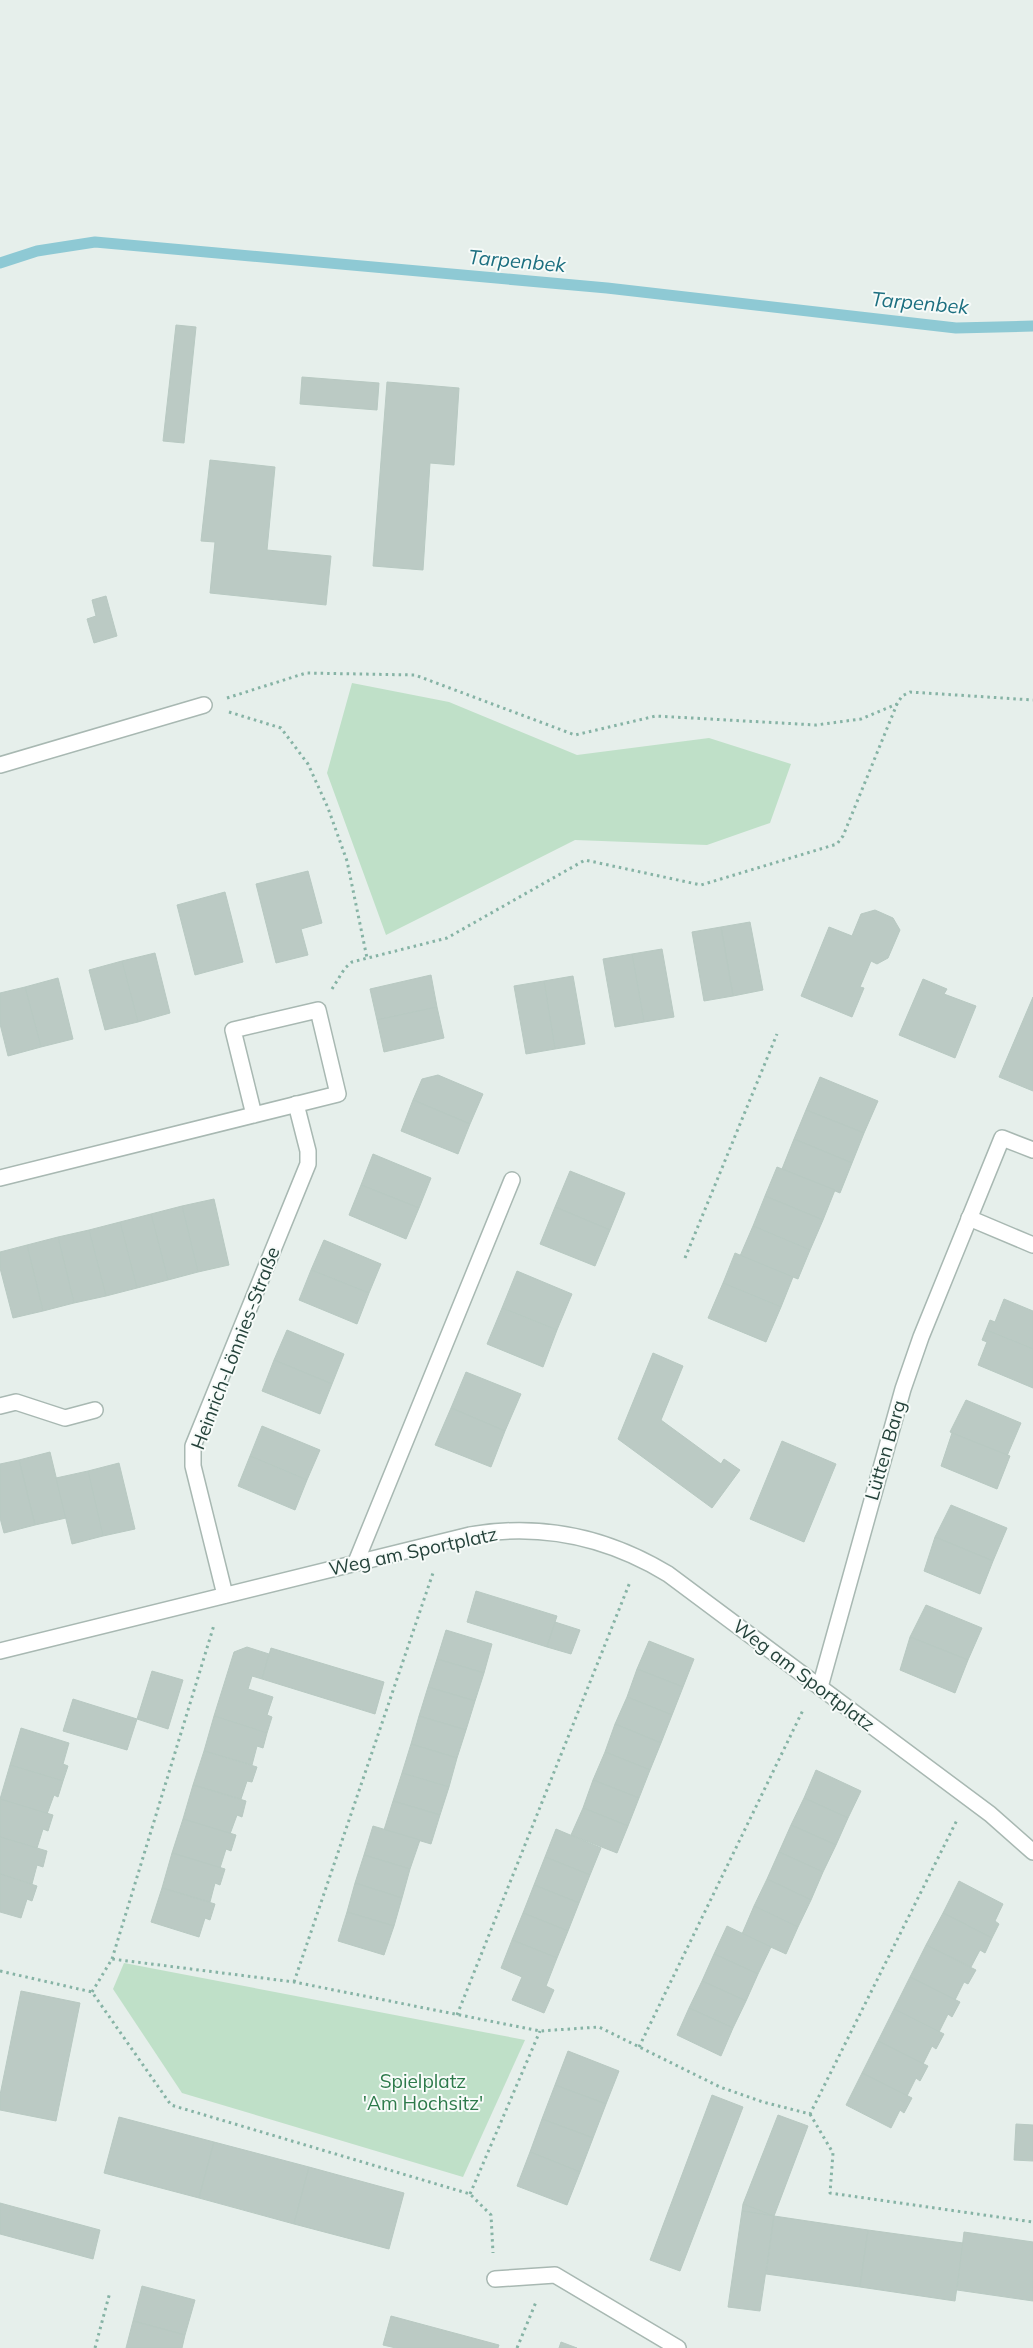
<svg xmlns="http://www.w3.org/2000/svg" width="1033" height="2348" font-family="Mulish,sans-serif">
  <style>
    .green { fill: #bfe0c8 }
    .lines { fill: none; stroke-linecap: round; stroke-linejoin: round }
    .stream { stroke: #8ec9d4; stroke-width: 11 }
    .building { fill: #bbcac4; stroke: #b8c9c2 }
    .lane-casing { stroke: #a8b8b2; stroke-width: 18 }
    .street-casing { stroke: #a8b8b2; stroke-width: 18 }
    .path { stroke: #86b3a5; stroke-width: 3; stroke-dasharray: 2.5 4; stroke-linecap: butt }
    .lane { stroke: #fff; stroke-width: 15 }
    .street { stroke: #fff; stroke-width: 15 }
    .labels { text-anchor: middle; stroke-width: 4; stroke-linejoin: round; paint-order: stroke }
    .street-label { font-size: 19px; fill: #24423a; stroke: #f7fbf9 }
    .park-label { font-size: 19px; fill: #2d7a4b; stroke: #f7fbf9 }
    .water-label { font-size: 20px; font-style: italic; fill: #1c6f80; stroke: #f7fbf9 }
  </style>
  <rect width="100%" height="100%" fill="#e6efeb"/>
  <g class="green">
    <polygon points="352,683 449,702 577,755 709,738 791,764 770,823 707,845 575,840 386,935 327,773"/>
    <polygon points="124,1963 525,2040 463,2177 182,2093 113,1989"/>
  </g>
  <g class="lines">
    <polyline class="stream" points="0,263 37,251 95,242 607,288 956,328 1033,326"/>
  </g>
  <g class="building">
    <polygon points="176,325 196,327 184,443 163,441"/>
    <polygon points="302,377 379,383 377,410 300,404"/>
    <polygon points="387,382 459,388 454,465 430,463 423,570 373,566"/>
    <polygon points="210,460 275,467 267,550 331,556 326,605 210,593 215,542 201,541"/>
    <polygon points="106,596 117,636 94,643 87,619 96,616 92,600"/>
    <polygon points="308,871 322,923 301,929 308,955 276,963 256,884"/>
    <polygon points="225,892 243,962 195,975 177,905"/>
    <polygon points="875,910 893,918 900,930 888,958 877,964 871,961 860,987 864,988 852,1017 801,996 829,927 852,936 861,914"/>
    <polygon points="750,922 763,990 733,996 721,927"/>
    <polygon points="721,927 733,996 704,1001 692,932"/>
    <polygon points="662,949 674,1017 644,1022 632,954"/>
    <polygon points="155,953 170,1013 138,1022 122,961"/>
    <polygon points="632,954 644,1022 615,1027 603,959"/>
    <polygon points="122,961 138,1022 105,1030 89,970"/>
    <polygon points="431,975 437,1007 377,1020 370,989"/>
    <polygon points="573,976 585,1044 555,1049 544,981"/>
    <polygon points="58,978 73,1039 41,1047 25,987"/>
    <polygon points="923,979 947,989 944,994 976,1006 955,1058 899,1035"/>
    <polygon points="544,981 555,1049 526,1054 514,986"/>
    <polygon points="25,987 41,1047 8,1056 0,1024 0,993"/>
    <polygon points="1033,997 1033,1091 999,1077"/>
    <polygon points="437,1007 444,1038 384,1052 377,1020"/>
    <polygon points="438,1075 483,1094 470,1124 413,1100 422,1079"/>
    <polygon points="820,1077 878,1101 864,1133 806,1110"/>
    <polygon points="413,1100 470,1124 458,1154 401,1131"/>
    <polygon points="806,1110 864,1133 852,1163 794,1139"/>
    <polygon points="794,1139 852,1163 840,1193 782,1169"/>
    <polygon points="373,1154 431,1178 419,1208 361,1185"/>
    <polygon points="777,1167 835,1190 823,1220 765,1196"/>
    <polygon points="570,1171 625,1193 610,1230 555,1207"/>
    <polygon points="361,1185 419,1208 406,1239 349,1215"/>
    <polygon points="765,1196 823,1220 810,1250 753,1226"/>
    <polygon points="214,1199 229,1265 198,1272 182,1206"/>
    <polygon points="182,1206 198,1272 168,1280 151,1214"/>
    <polygon points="555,1207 610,1230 595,1266 540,1244"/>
    <polygon points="151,1214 168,1280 137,1288 120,1222"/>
    <polygon points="120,1222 137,1288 106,1296 89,1230"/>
    <polygon points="753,1226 810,1250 798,1279 740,1256"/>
    <polygon points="89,1230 106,1296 74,1303 58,1237"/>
    <polygon points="58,1237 74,1303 43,1311 27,1245"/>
    <polygon points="324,1240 381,1264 369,1293 311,1270"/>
    <polygon points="27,1245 43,1311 13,1318 0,1268 0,1252"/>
    <polygon points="735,1253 793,1277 781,1307 723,1283"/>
    <polygon points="311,1270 369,1293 357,1324 299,1300"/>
    <polygon points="517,1271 572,1294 557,1330 502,1308"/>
    <polygon points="723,1283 781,1307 766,1342 708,1318"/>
    <polygon points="1004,1299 1033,1311 1033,1349 986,1330 990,1320 995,1322"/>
    <polygon points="502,1308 557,1330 543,1367 487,1344"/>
    <polygon points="287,1330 344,1354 332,1384 274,1360"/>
    <polygon points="986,1330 1033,1349 1033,1388 978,1365 987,1342 982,1340"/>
    <polygon points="653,1353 683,1366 661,1420 721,1464 724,1459 740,1470 712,1508 618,1439"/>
    <polygon points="274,1360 332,1384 320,1414 262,1391"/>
    <polygon points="466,1372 521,1394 505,1431 451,1408"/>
    <polygon points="966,1400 1021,1423 1007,1456 950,1432"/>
    <polygon points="451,1408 505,1431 491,1467 435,1445"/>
    <polygon points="262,1426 320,1450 307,1480 250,1456"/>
    <polygon points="952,1433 1010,1456 997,1489 941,1466"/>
    <polygon points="782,1441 836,1464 804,1542 750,1519"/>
    <polygon points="50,1452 66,1518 35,1525 19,1460"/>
    <polygon points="250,1456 307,1480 295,1510 238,1486"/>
    <polygon points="19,1460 35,1525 4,1533 0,1518 0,1464"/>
    <polygon points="119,1463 135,1529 103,1536 88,1471"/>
    <polygon points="88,1471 103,1536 72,1544 56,1478"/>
    <polygon points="951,1505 1007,1528 993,1561 935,1537"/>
    <polygon points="935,1537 993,1561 980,1594 924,1571"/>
    <polygon points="476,1591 557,1616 547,1647 467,1622"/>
    <polygon points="926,1605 982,1628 968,1660 910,1637"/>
    <polygon points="555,1622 580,1630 571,1654 547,1647"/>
    <polygon points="446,1630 492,1644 484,1673 437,1659"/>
    <polygon points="910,1637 968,1660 955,1693 900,1670"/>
    <polygon points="649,1641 694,1659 683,1687 637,1669"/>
    <polygon points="247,1647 269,1654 262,1679 252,1676 248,1689 273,1697 267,1715 272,1717 267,1733 214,1716 234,1652"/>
    <polygon points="271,1648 384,1682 375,1714 262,1679"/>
    <polygon points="437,1659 484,1673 475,1701 428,1687"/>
    <polygon points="637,1669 683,1687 672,1715 627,1697"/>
    <polygon points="152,1671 183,1680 168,1729 137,1719"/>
    <polygon points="428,1687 475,1701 466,1730 419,1716"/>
    <polygon points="627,1697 672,1715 661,1743 615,1724"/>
    <polygon points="73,1699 137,1719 127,1750 63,1731"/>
    <polygon points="214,1716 267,1733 263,1748 257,1746 252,1765 204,1751"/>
    <polygon points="419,1716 466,1730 457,1758 411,1744"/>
    <polygon points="615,1724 661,1743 650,1770 605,1752"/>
    <polygon points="21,1728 69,1743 63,1764 68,1766 63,1781 10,1765"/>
    <polygon points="411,1744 457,1758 449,1787 402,1773"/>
    <polygon points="204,1751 257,1767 252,1782 247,1781 241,1799 193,1785"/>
    <polygon points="605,1752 650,1770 639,1798 593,1780"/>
    <polygon points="10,1765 63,1781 58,1797 54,1795 47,1814 0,1799"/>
    <polygon points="816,1770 861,1791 848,1818 804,1798"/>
    <polygon points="402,1773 449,1787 440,1815 393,1801"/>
    <polygon points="593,1780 639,1798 628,1826 583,1808"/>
    <polygon points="193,1785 246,1801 242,1817 237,1815 230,1834 183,1819"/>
    <polygon points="804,1798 848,1818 836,1845 791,1825"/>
    <polygon points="0,1799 53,1815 48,1831 43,1829 37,1848 0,1837"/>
    <polygon points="393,1801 440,1815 431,1844 384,1830"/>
    <polygon points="583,1808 628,1826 617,1853 571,1835"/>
    <polygon points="183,1819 236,1835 231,1851 226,1849 220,1868 172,1853"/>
    <polygon points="791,1825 836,1845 823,1872 779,1852"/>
    <polygon points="373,1826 420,1840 410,1869 364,1855"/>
    <polygon points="556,1829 601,1848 590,1875 545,1857"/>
    <polygon points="0,1837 47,1851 43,1867 37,1865 32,1884 0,1874"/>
    <polygon points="779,1852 823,1872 811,1900 767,1879"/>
    <polygon points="172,1853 225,1869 220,1885 215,1883 210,1902 162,1888"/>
    <polygon points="364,1855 410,1869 402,1898 355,1883"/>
    <polygon points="545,1857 590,1875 579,1903 534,1885"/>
    <polygon points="0,1874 37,1886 32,1901 27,1899 21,1918 0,1912"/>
    <polygon points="767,1879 811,1900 798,1927 754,1906"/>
    <polygon points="959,1881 1003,1904 995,1921 999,1924 992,1938 943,1913"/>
    <polygon points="355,1883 402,1898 394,1926 347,1912"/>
    <polygon points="534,1885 579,1903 568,1931 523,1913"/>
    <polygon points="162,1888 215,1904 210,1920 205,1918 199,1937 151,1922"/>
    <polygon points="754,1906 798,1927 786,1954 742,1934"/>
    <polygon points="347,1912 394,1926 384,1955 338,1941"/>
    <polygon points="523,1913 568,1931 557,1958 512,1940"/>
    <polygon points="943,1913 992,1938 985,1953 980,1950 971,1967 926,1945"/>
    <polygon points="727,1926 771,1947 758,1974 714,1954"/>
    <polygon points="512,1940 557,1958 546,1986 554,1990 544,2013 512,2000 522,1977 501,1968"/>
    <polygon points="926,1945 976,1970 968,1984 964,1982 955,2000 910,1977"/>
    <polygon points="714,1954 758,1974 746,2001 702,1981"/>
    <polygon points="910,1977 960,2002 952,2017 948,2014 939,2032 894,2009"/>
    <polygon points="702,1981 746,2001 733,2028 689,2008"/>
    <polygon points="21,1991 80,2003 56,2121 0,2110 0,2095"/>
    <polygon points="689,2008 733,2028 721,2056 677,2035"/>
    <polygon points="894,2009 944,2034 936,2049 932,2046 923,2064 878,2041"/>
    <polygon points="878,2041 928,2066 920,2081 916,2078 907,2096 862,2073"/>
    <polygon points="568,2051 619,2071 606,2104 555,2085"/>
    <polygon points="862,2073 912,2098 904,2113 900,2110 891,2128 846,2105"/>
    <polygon points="555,2085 606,2104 593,2138 542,2119"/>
    <polygon points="712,2095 743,2107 680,2271 650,2260"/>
    <polygon points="778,2115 808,2126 774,2216 743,2204"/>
    <polygon points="119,2117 214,2142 199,2198 104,2173"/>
    <polygon points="542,2119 593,2138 580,2172 530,2152"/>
    <polygon points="1016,2124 1033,2125 1033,2161 1014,2160"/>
    <polygon points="214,2142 309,2167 294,2224 199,2198"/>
    <polygon points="530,2152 580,2172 567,2205 517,2186"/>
    <polygon points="309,2167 404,2193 389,2249 294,2224"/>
    <polygon points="0,2203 100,2230 93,2259 0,2234"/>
    <polygon points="743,2204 774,2216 742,2211"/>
    <polygon points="742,2211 774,2216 760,2311 728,2307"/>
    <polygon points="774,2216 868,2230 860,2287 766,2274"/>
    <polygon points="868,2230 963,2243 955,2301 860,2287"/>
    <polygon points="964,2232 1033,2242 1033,2301 957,2290"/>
    <polygon points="142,2286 195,2300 185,2335 133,2321"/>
    <polygon points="391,2316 499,2345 498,2348 396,2348 383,2345"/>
    <polygon points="133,2321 185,2335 182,2348 126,2348"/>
    <polygon points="561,2342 577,2348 559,2348"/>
  </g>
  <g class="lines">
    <g class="lane-casing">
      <g id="lane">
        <polyline points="0,765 204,705"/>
        <polyline points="0,1406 16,1402 65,1418 95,1410"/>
        <polyline points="356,1562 512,1180"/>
      </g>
    </g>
    <g class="street-casing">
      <g id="street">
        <polyline points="0,1178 338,1094 318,1010 233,1030 254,1115"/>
        <polyline points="969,1218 1033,1245"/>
        <polyline points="225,1595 193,1466 193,1446 308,1164 308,1151 296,1104"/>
        <path d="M0,1651L470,1535C540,1523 607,1537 668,1574L990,1814L1033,1852"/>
        <polyline points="820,1687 903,1389 921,1337 1002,1138 1033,1150"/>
        <polyline points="495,2279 555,2275 678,2348"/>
      </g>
    </g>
    <g class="path">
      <polyline points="227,698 306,673 415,675 575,735 656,716 816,725 861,719 897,704 902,696 910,692 1033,700"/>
      <polyline points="229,712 281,728 308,764 328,808 347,861 367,958"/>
      <polyline points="332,989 345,968 352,962 447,938 585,860 701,885 837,844 843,836 897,704"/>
      <polyline points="685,1258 777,1034"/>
      <polyline points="112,1959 214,1625"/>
      <polyline points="0,1971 92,1992 171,2105 470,2194 491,2215 493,2253"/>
      <polyline points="294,1982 434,1570"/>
      <polyline points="92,1992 112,1959 294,1982 540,2031 599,2027 720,2087 763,2102 810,2114 957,1820"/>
      <polyline points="457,2015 630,1582"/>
      <polyline points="639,2047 804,1708"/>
      <polyline points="810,2114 833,2153 830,2193 1033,2222"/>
      <polyline points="470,2194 540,2031"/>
      <polyline points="95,2348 110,2292"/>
      <polyline points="517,2348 536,2302"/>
    </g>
    <use href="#lane" class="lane"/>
    <use href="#street" class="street"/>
  </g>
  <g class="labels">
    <g class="street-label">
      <text transform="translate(235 1348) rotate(-69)" y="7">Heinrich-Lönnies-Straße</text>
      <text transform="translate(885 1450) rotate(-74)" y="7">Lütten Barg</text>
      <text transform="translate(413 1551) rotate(-12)" y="7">Weg am Sportplatz</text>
      <text transform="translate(804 1675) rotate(37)" y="7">Weg am Sportplatz</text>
    </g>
    <g class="park-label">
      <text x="423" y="2088">Spielplatz<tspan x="423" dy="22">'Am Hochsitz'</tspan></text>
    </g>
    <g class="water-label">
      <text transform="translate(517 261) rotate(5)" y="7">Tarpenbek</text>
      <text transform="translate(920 303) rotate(5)" y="7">Tarpenbek</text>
    </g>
  </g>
</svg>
